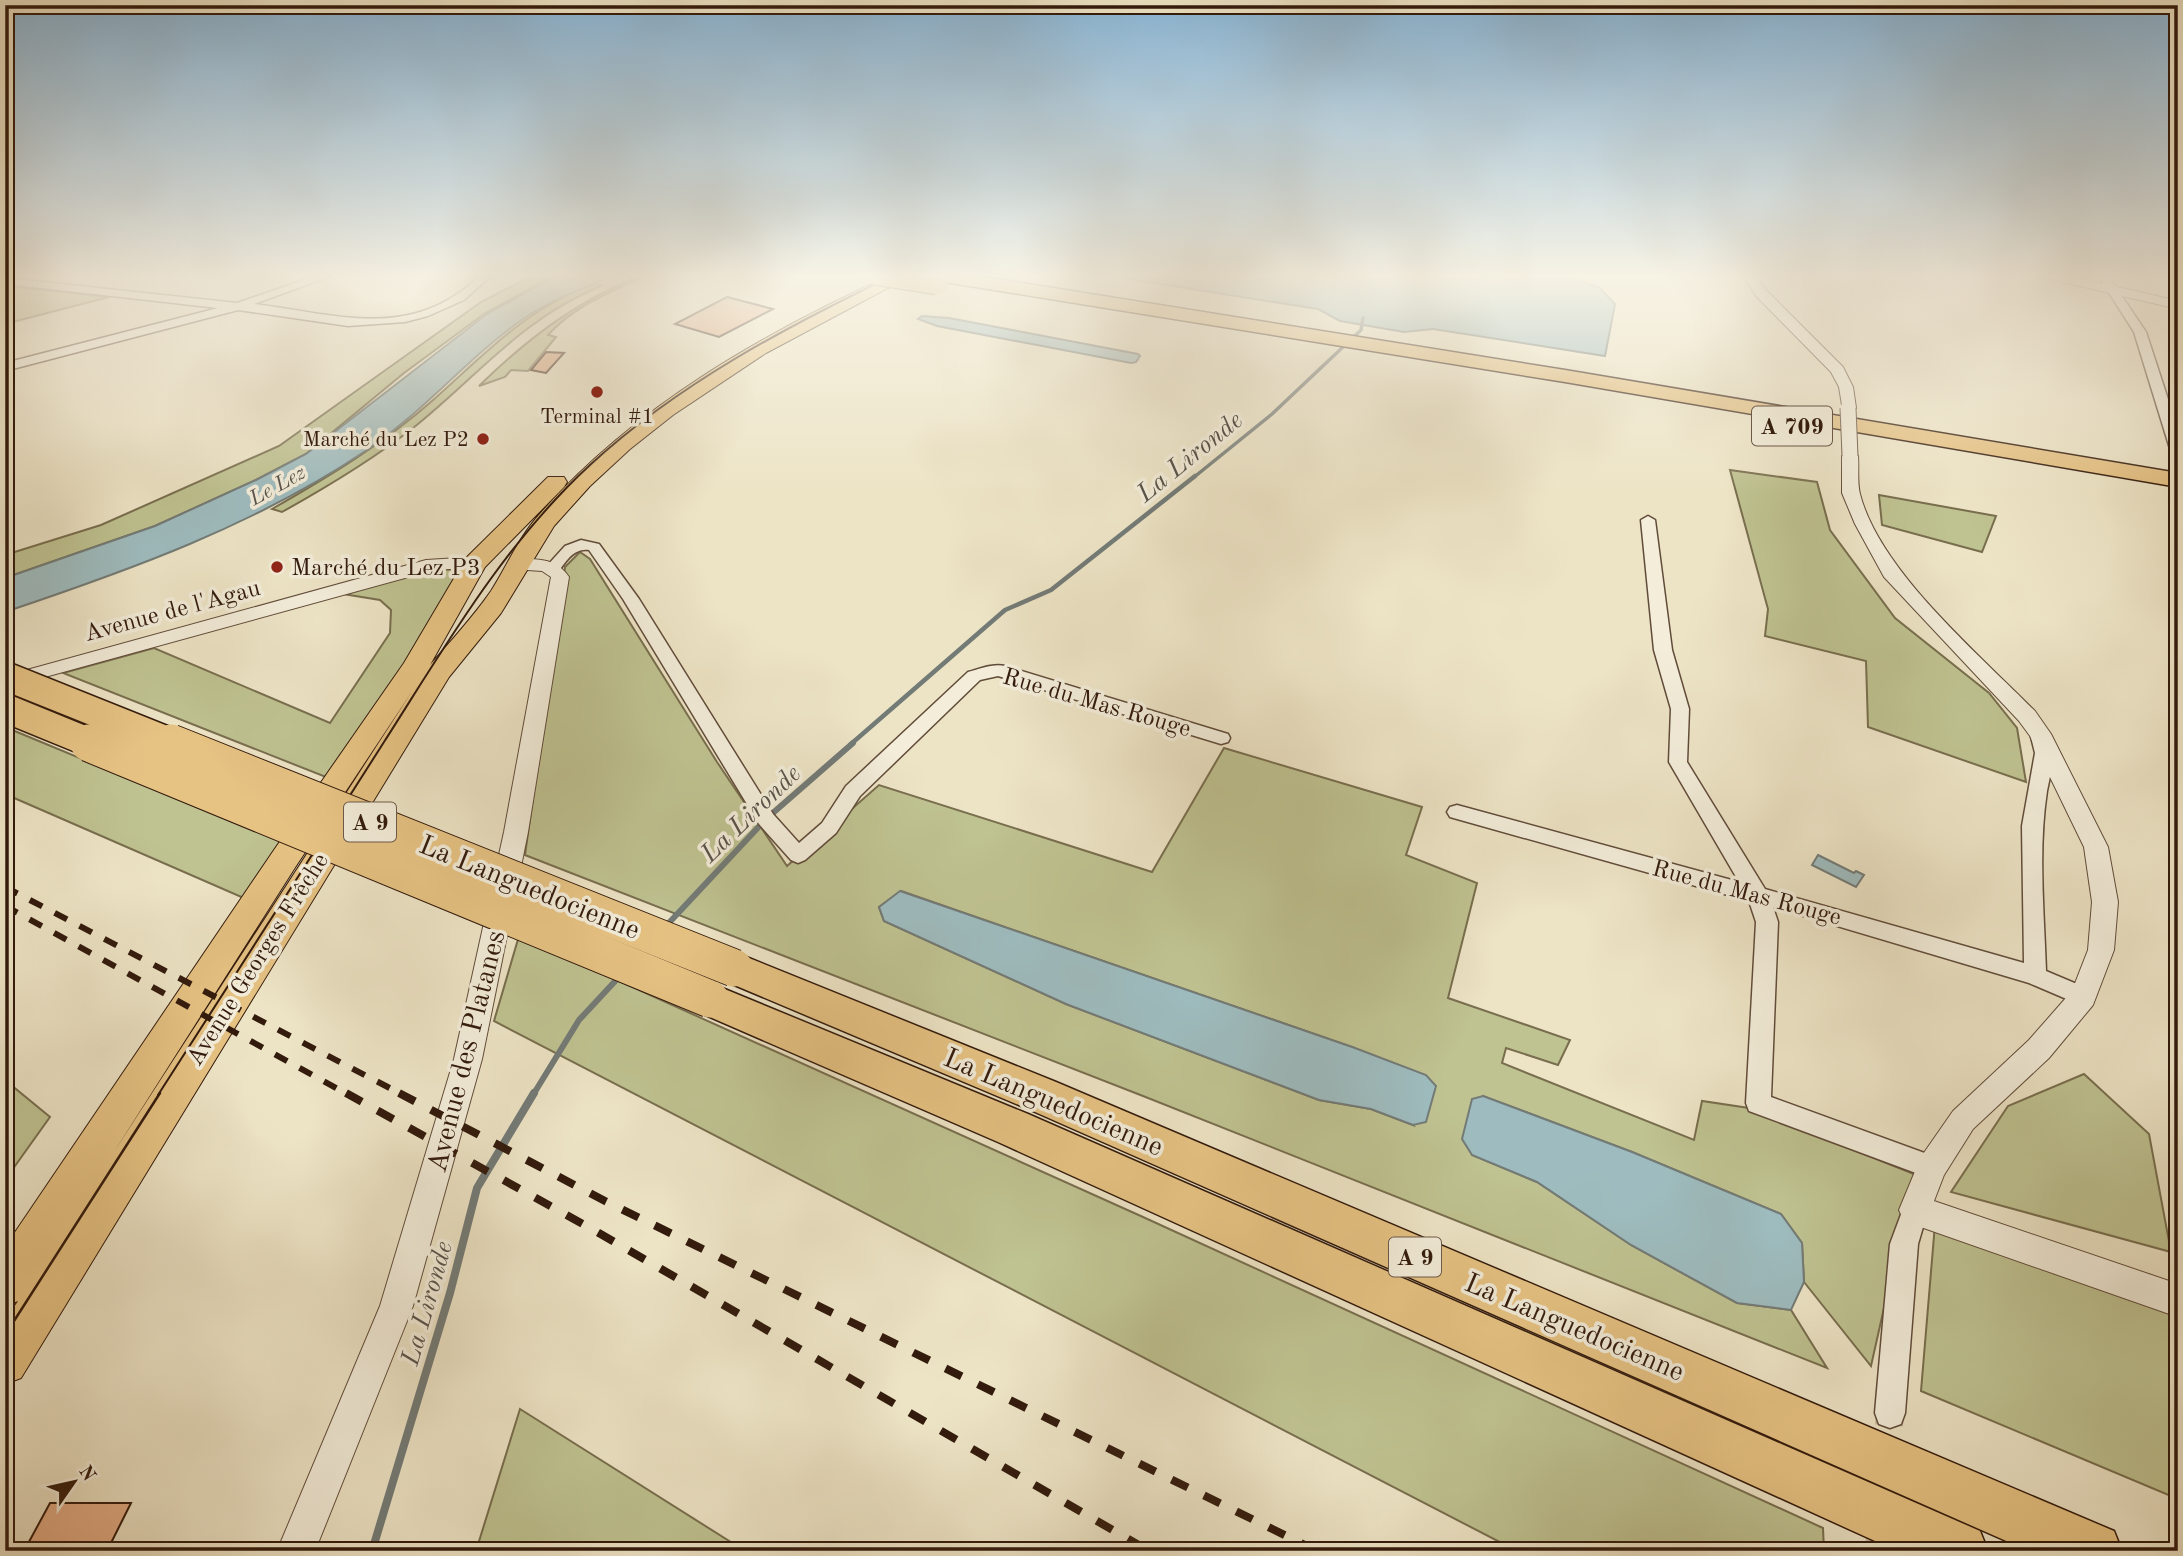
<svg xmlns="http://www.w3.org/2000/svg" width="2183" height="1556" font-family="'Old Standard TT',serif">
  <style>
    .green { fill: #bfc291; stroke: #786e4e; stroke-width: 2; fill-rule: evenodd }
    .water { fill: #9ebcbf; stroke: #737b77; stroke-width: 2 }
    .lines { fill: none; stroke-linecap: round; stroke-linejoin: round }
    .stream-far3 { stroke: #737b77; stroke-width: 3.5 }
    .stream-far2 { stroke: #737b77; stroke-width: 4.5 }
    .stream-far1 { stroke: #737b77; stroke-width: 6 }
    .stream { stroke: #737b77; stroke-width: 8 }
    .building { fill: #e4ac85; stroke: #321a0c; stroke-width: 2 }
    .minor-tunnel { stroke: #c8bca1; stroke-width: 28; stroke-dasharray: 28 14; stroke-linecap: butt }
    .minor-casing { stroke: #614c3a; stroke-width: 3 }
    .tertiary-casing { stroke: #614c3a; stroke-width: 2 }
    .primary-casing { stroke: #321a0c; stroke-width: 2 }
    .motorway-casing { stroke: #321a0c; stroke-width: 3 }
    .minor { fill: #f3edda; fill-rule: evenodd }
    .tertiary { fill: #f3edda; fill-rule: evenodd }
    .primary { fill: #e6c283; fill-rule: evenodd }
    .motorway { fill: #e6c283; fill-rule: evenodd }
    .tram-far1 { stroke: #321a0c; stroke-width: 2 }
    .tram { stroke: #321a0c; stroke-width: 2.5 }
    .rail-far1 { stroke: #321a0c; stroke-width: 6; stroke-dasharray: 14 14; stroke-linecap: butt }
    .rail { stroke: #321a0c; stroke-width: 8; stroke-dasharray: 18 18; stroke-linecap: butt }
    .tertiary-bridge-casing { stroke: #614c3a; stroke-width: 17; stroke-linecap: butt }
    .motorway-bridge-far2-casing { stroke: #321a0c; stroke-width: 23; stroke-linecap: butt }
    .motorway-bridge-far1-casing { stroke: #321a0c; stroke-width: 31; stroke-linecap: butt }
    .motorway-bridge-casing { stroke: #321a0c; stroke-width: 39; stroke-linecap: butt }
    .tertiary-bridge { stroke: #f3edda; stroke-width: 15 }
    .motorway-bridge-far2 { stroke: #e6c283; stroke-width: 21 }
    .motorway-bridge-far1 { stroke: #e6c283; stroke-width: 28 }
    .motorway-bridge { stroke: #e6c283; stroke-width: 37 }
    .poi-dot { fill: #8f2418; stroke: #f3edda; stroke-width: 2.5 }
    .labels { text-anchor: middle; stroke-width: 7; stroke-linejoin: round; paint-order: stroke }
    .far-poi-label { font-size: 21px; fill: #321a0c; stroke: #f3edda }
    .far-water-label { font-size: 21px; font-style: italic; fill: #58534b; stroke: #f3edda }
    .shield { fill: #f3edda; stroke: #6c594a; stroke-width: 2 }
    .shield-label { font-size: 23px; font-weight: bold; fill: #321a0c }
    .poi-label { font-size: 24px; fill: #321a0c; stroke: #f3edda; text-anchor: start }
    .street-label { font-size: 24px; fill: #321a0c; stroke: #f3edda }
    .water-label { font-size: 26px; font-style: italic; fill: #58534b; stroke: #f3edda }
    .near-street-label { font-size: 28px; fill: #321a0c; stroke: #f3edda }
  </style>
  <rect width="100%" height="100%" fill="#ede4c6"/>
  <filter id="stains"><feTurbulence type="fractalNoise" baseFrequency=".00286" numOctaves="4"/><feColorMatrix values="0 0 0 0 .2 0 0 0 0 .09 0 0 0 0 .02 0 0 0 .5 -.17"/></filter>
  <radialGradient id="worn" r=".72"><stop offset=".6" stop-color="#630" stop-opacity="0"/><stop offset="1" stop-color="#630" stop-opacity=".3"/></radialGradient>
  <g class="green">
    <polygon points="536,274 557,274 484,314 404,373 306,454 256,480 155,526 5,578 5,555 101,525 279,446 481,302"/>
    <path d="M635,278L638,279C606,294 572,308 548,335L556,337L528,371L511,370L505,377L479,386C525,341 575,302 635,278Z"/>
    <path d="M595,284L601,286C522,318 477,377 413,428C372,460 327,487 282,512L272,509C328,477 383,444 432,401C483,356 529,305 595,284Z"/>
    <polygon points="5,286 109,297 5,324"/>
    <polygon points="1730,470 1817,482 1830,530 1895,618 1989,693 2017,728 2026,782 1868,727 1866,661 1765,636 1768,609"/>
    <polygon points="1879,495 1996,516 1982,552 1882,525"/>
    <path d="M580,552L590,559L717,762L787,866L879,785L1152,872L1224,748L1422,807L1406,855L1477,883L1448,998L1570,1040L1558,1065L1506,1048L1502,1063L1694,1140L1702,1101L1749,1108L1914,1174L1871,1366L1804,1282L1802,1243L1781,1214L1632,1152L1483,1096L1472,1155L1537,1182L1631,1245L1737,1303L1791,1310L1827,1368L1143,1096L525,855L565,567ZM901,891L1355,1048L1413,1125L1371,1109L1319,1100L1066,1004L884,921L879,907Z"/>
    <polygon points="432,569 466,570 331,779 63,673 154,648 330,723 390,633 391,610 380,600 343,594"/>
    <polygon points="5,727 287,844 246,899 5,794"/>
    <polygon points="519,936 1143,1217 1823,1528 1824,1551 1517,1551 494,1021"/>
    <polygon points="2084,1074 2149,1134 2171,1252 1951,1192 2008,1106"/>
    <polygon points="5,1080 50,1117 5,1180"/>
    <polygon points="1935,1224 2178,1312 2178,1499 1921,1391"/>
    <polygon points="520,1409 745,1551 476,1551"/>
  </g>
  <g class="water">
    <path d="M560,274H618C585,287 552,299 523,319C466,359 422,414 364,452C253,526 130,570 5,612V578L155,526L256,480L306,454L487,314Z"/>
    <polygon points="1098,274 1564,274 1600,288 1615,304 1605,356 1433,329 1404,332 1340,321 1318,309"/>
    <polygon points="922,316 949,318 1138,354 1140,356 1136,362 1131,363 937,326 918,319"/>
    <polygon points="1818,855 1854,873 1856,871 1864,875 1856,887 1812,865"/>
    <polygon points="900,891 1355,1048 1426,1075 1436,1086 1426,1122 1413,1125 1371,1109 1319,1100 1066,1004 884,921 879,907"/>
    <polygon points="1483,1096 1632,1152 1781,1214 1802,1243 1804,1282 1791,1310 1737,1303 1631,1245 1537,1182 1472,1155 1462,1139 1472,1099"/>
  </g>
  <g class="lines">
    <polyline class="stream-far3" points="1193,478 1272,414 1361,330 1363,318"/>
    <polyline class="stream-far2" points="851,744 1005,610 1051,590 1195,476"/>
    <g class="stream-far1">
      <polyline points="666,926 766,819 853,743"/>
      <polyline points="533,1095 579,1020 619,977"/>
    </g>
    <polyline class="stream" points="372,1551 450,1293 477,1188 534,1093"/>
  </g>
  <g class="building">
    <polygon points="727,297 773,309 719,337 675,324"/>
    <polygon points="546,352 564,353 546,373 531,370"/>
    <polygon points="50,1503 131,1503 107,1551 24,1551"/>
  </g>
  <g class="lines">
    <polyline class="minor-tunnel" points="1879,1551 1890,1413"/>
    <g class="minor-casing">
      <g id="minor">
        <path d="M321,274H336L254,304C338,314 411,343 482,274H493L464,300L428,316L405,322L348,326L238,310L5,371V363L218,308L5,284V278L237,303Z"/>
        <polygon points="2097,274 2107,274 2146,332 2178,430 2178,456 2171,452 2134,332"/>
        <path d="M1648,516L1655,520L1672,650L1689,709L1687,762L1765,889L2024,963L2022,826L2035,753L2031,737L2033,733H2047C2057,751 2051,771 2047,791C2038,850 2044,911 2046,971L2091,990L2094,997L2091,1004L2083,1006L2029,983L1773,907L1778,922L1771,1097L1941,1159L1945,1167L1941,1175L1932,1179L1749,1111L1746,1103L1756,922L1749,901L1457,819L1450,817L1447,812L1450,807L1457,805L1739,882L1669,762L1671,709L1654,650L1641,520Z"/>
        <path d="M581,540L599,544L639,599L773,814L799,843L822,823L846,786L968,672C979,669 994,663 1005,666L1228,734L1230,738L1228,742L1221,744L998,676L980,680L860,796L836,833L805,860L798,863L791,860L759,824L623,599L589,550C574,548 566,561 559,571H547L545,568L565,546Z"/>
        <polygon points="1915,1197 1924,1201 1928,1210 1918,1244 1905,1413 1901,1424 1890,1428 1879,1424 1875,1413 1890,1244 1906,1201"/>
      </g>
    </g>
    <g class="tertiary-casing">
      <g id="tertiary">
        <polygon points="1742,274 1754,274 1766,290 1843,367 1853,387 1856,408 1853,411 1843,411 1839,387 1831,372 1756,296"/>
        <polygon points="2040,274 2062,274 2178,301 2178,309 2041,277"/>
        <path d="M1850,451L1858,456C1859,468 1857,482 1860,494C1880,571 1979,654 2035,711L2051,734L2108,847L2118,902L2114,950L2093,1005L2049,1058L1973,1129L1944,1175L1934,1201L2178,1284V1317L1915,1225L1904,1221L1899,1210L1921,1157L1953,1111L2029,1040L2072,991L2088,950L2092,902L2084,847L2030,736L2019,721L1884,577L1855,524L1842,493V456Z"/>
        <polygon points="475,557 482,559 484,563 482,567 434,570 5,688 5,676 426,560"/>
        <path d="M520,559C540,559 557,559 569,577L528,832L482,1059L413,1306L315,1551H277L380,1306L454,1059L504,832L551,577L542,571L513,569L511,565L513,561Z"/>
      </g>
    </g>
    <g class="primary-casing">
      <path id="primary" d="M893,274H914L766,353L673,415L630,449L590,486L554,526L501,613L449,677L21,1378L5,1384V1321L18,1301L5,1306V1247L274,850L404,663L466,558L548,477H564L567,482L564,487L485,567L430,665C451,641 473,617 491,591C507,566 519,537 539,515C635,406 762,334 893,274ZM413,690L112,1155L296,866Z"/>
    </g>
    <g class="motorway-casing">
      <g id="motorway">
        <polygon points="923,274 966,274 1565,370 2178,473 2178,487 1565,382 932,280"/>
        <polygon points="734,952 1056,1082 2114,1531 2122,1551 2029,1551 1026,1108 720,979 715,968 720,957"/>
        <polygon points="710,983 1028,1114 1980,1531 1988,1551 1897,1551 998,1142 696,1011 690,999 696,987"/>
      </g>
    </g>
    <use href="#minor" class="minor"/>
    <use href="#tertiary" class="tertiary"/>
    <use href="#primary" class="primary"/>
    <use href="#motorway" class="motorway"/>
    <path class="tram-far1" d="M158,1095C234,977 309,860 384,742C446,645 504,544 590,465C679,383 788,326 896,274"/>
    <polyline class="tram" points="5,1335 160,1093"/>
    <g class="rail-far1">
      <polyline points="5,887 403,1095"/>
      <polyline points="5,906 349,1095"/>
    </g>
    <g class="rail">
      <polyline points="346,1093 592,1229 1149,1551"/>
      <polyline points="399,1093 605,1201 1317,1551"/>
    </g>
    <g class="tertiary-bridge-casing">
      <polyline id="tertiary-bridge" points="1848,408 1850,456"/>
    </g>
    <g class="motorway-bridge-far2-casing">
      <polyline id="motorway-bridge-far2" points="873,274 937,284"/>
    </g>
    <g class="motorway-bridge-far1-casing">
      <g id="motorway-bridge-far1">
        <polyline points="5,676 175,744"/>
        <polyline points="5,708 93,744"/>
      </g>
    </g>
    <g class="motorway-bridge-casing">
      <g id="motorway-bridge">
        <polyline points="89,743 710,999"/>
        <polyline points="171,743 734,968"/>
      </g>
    </g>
    <use href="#tertiary-bridge" class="tertiary-bridge"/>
    <use href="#motorway-bridge-far2" class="motorway-bridge-far2"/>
    <use href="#motorway-bridge-far1" class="motorway-bridge-far1"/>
    <use href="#motorway-bridge" class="motorway-bridge"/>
  </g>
  <linearGradient id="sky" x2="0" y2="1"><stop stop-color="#8ab7d8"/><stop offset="0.56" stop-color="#f7f3e5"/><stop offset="1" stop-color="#f7f3e5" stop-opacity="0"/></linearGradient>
  <rect width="2183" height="492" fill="url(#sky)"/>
  <g class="poi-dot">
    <circle cx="597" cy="392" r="7"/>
    <circle cx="483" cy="439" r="7"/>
    <circle cx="277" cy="567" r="7"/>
  </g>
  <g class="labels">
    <g class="far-poi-label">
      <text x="597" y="423">Terminal #1</text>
      <text x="469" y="446" text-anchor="end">Marché du Lez P2</text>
    </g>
    <g class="far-water-label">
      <text transform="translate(277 485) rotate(-29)" y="7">Le Lez</text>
    </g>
    <g class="shield">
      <rect x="1752" y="406.5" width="80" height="39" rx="5"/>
      <rect x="344" y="802.5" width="52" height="39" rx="5"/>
      <rect x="1389" y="1237.5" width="52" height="39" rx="5"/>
    </g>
    <g class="shield-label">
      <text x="1792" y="434">A 709</text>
      <text x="370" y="830">A 9</text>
      <text x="1415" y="1265">A 9</text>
    </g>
    <g class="poi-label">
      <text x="291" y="575">Marché du Lez P3</text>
    </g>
    <g class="street-label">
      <text transform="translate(172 610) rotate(-15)" y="8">Avenue de l'Agau</text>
      <text transform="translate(1097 702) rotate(16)" y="8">Rue du Mas Rouge</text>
      <text transform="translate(1747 892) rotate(15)" y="8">Rue du Mas Rouge</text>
      <text transform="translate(257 959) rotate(-58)" y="8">Avenue Georges Frêche</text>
    </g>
    <g class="water-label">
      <text transform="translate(1189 456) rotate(-39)" y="9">La Lironde</text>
      <text transform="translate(750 813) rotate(-44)" y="9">La Lironde</text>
      <text transform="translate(426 1303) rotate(-74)" y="9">La Lironde</text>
    </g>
    <g class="near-street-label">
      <text transform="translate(530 886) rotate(22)" y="10">La Languedocienne</text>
      <text transform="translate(465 1051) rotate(-76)" y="10">Avenue des Platanes</text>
      <text transform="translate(1054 1101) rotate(23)" y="10">La Languedocienne</text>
      <text transform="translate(1575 1326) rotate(23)" y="10">La Languedocienne</text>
    </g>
  </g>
  <rect width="2183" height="1556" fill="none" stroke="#ede4c6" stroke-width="28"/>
  <rect x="7" y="7" width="2169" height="1542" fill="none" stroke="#321a0c" stroke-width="3.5"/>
  <rect x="14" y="14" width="2155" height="1528" fill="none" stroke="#321a0c" stroke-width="2"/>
  <g transform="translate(74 1482) rotate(56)" stroke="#f3edda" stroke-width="5" paint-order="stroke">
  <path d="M0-5L12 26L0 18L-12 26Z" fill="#321a0c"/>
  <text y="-10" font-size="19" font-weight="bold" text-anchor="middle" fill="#321a0c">N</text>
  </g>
  <rect width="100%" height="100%" filter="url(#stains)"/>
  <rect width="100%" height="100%" fill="url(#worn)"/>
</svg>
